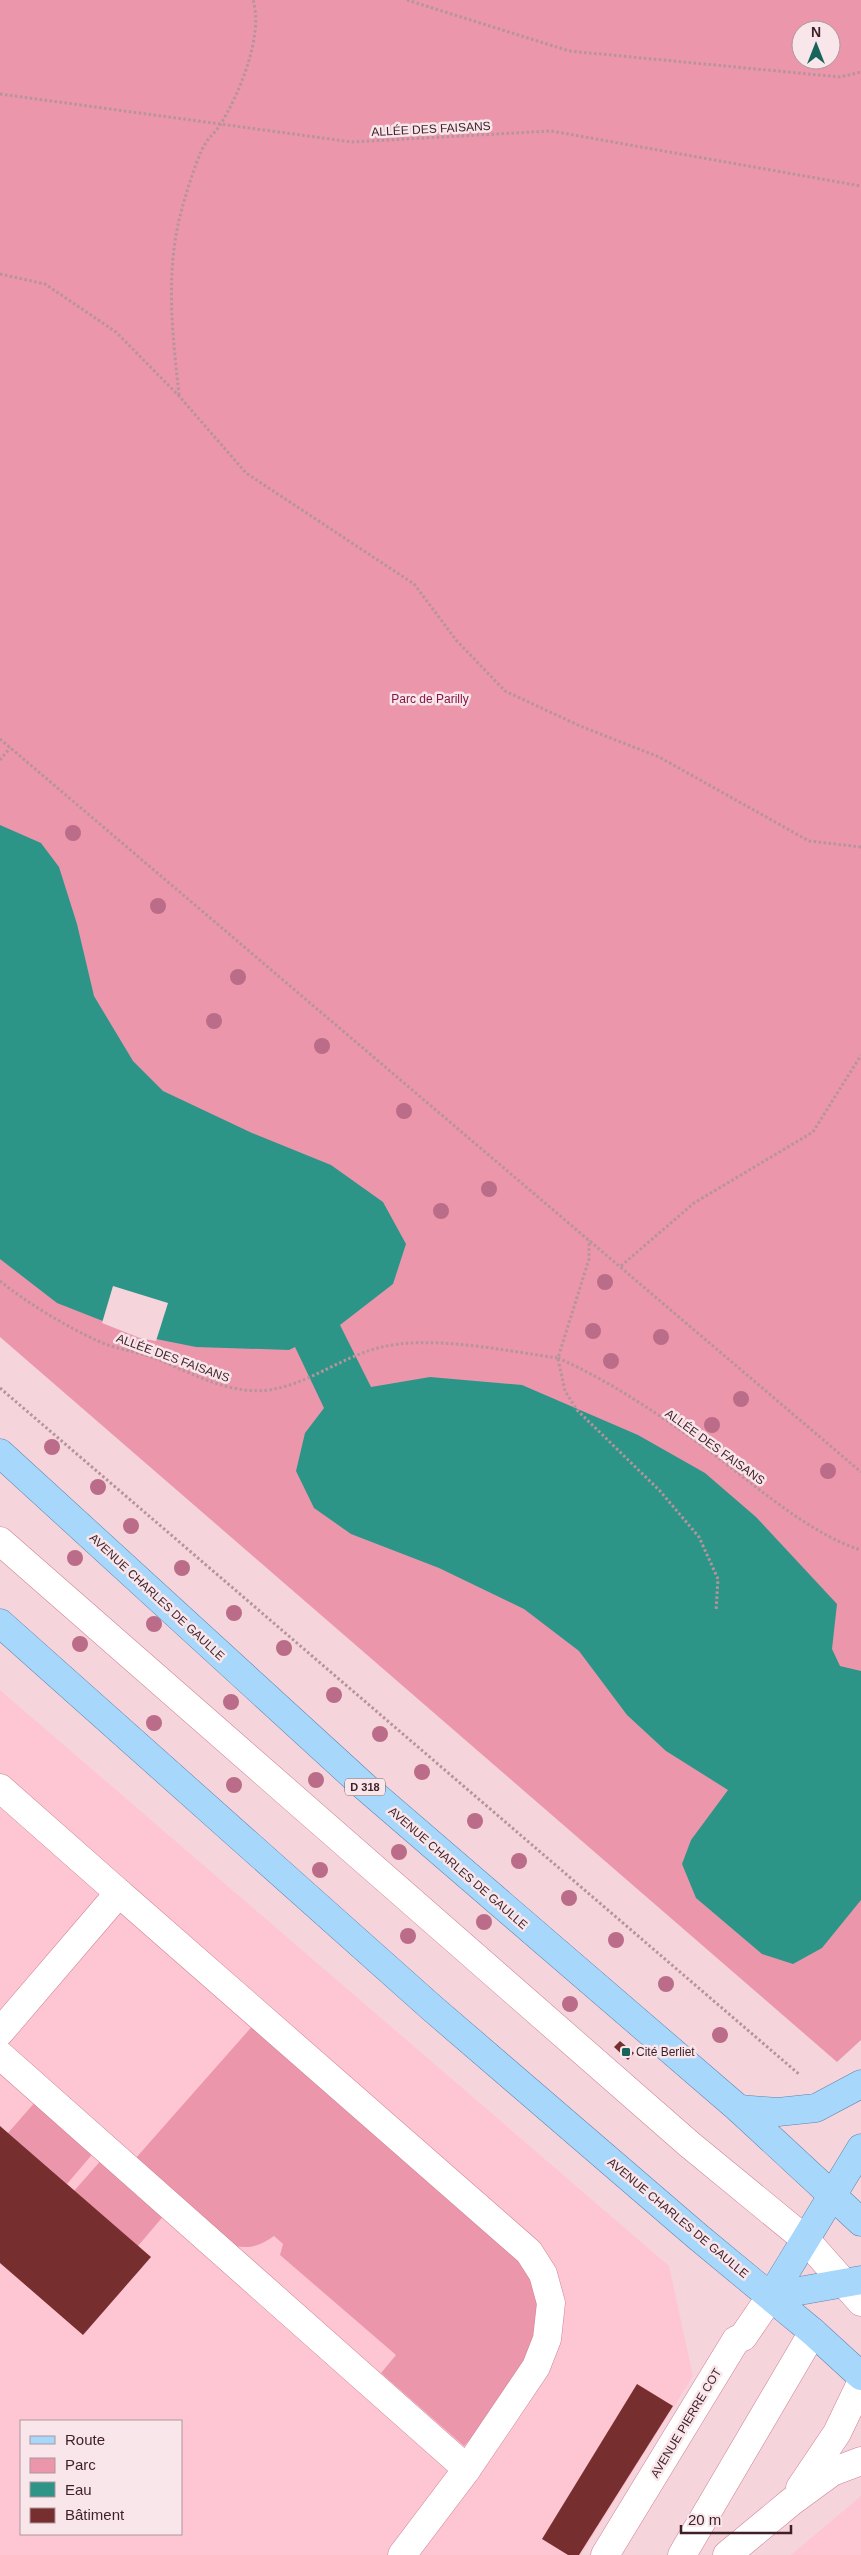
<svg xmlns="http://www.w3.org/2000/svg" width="861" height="2555" font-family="Arial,sans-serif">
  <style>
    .built { fill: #fec6d3; fill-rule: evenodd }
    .green { fill: #ec96ac; fill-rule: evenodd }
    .water { fill: #2d9588 }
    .pier { fill: #f6d4db }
    .building { fill: #762f2e }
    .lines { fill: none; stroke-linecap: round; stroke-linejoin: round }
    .minor-casing { stroke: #ce8094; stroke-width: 29 }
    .major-casing { stroke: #5d85af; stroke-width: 29 }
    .path { stroke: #b5949c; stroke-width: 3; stroke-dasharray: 2.5 2.5; stroke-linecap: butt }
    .minor { stroke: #fff; stroke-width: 28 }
    .major { stroke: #a7d7fb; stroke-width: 28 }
    .tree { fill: #ba6c88 }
    .poi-dot { fill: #18635a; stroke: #f8e6ea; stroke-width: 2 }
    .labels { text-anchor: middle; stroke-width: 5; stroke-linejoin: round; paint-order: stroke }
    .shield { fill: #f8e6ea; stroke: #765b62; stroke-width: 1 }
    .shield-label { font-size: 11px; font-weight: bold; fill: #3f1f28 }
    .street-label { font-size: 12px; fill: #3f1f28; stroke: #f8e6ea }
    .park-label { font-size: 12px; fill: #881644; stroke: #f8e6ea }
    .poi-label { font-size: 12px; fill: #3f1f28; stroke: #f8e6ea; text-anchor: start }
  </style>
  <rect width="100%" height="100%" fill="#f6d4db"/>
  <g class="built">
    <path d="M0,1690L669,2266L693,2376L581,2555H0ZM21,2421H181V2534H21Z"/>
    <polygon points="861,2496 861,2555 791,2555"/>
  </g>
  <g class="green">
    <path d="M0,0H861V2040L837,2062L0,1337ZM801,30H831V60H801Z"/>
    <path d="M255,2023L439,2183L435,2189L523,2264L539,2290V2322L527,2360L480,2428L464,2446L381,2373L396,2355L280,2255L283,2244L274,2236C261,2245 251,2249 235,2246L135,2159Z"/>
    <polygon points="36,2101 95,2151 67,2184 8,2133"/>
    <polygon points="103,2158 166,2213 138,2246 74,2191"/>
  </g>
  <polygon class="water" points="0,825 41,843 59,867 77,924 94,996 133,1061 163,1091 252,1133 331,1165 383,1202 406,1244 393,1284 340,1325 371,1387 430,1377 522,1385 638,1435 705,1473 756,1517 837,1604 832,1649 840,1666 861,1671 861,1900 822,1948 793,1964 762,1954 696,1898 682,1864 691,1840 728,1790 666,1751 627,1715 579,1651 524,1609 439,1568 351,1534 314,1508 296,1471 305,1433 324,1408 295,1347 289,1350 196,1347 141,1336 57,1303 0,1259"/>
  <polygon class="pier" points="113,1286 168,1303 156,1341 140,1338 102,1323"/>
  <g class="building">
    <polygon points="620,2041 634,2053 628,2060 614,2047"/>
    <polygon points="0,2126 151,2257 83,2335 0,2263"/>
    <polygon points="637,2384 673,2406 579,2555 568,2555 542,2539"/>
  </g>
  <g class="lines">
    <g class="minor-casing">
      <g id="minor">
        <polyline points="0,1541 689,2144 806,2240 861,2302"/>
        <polyline points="0,1788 119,1893 0,2032"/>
        <polyline points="119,1893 529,2252 543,2274 551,2303 547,2339 536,2367 467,2469 402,2555"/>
        <polyline points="0,2055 467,2469"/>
        <polyline points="800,2488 837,2433 861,2383"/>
        <polyline points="605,2555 736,2340 743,2337 771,2296"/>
        <polyline points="682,2555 813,2332"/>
        <polyline points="727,2555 791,2502 832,2472 861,2461"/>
      </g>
    </g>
    <g class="major-casing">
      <g id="major">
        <polyline points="0,1453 364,1786 739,2109 861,2222"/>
        <polyline points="0,1623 432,2008 697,2236 813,2332 861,2376"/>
        <polyline points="739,2109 778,2112 816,2108 861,2084"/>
        <polyline points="771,2296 861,2148"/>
        <polyline points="771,2296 861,2280"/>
      </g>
    </g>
    <g class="path">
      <polyline points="407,0 569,51 840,77 861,72"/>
      <polyline points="0,94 352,142 551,131 861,186"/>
      <polyline points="0,274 45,284 116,332 179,396 246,473 414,584 456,640 505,691 580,726 659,757 809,841 861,847"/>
      <path d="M179,395C173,338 166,282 178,225C181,209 196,159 204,146C208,138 215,133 220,125C239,95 264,35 253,0"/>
      <polyline points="0,739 861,1472"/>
      <polyline points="0,760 10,748"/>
      <polyline points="621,1266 694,1203 813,1132 861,1055"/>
      <path d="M0,1281C24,1301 67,1327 96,1340C114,1349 135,1351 154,1358C190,1372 228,1395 269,1390C308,1384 340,1358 378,1348C429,1334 506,1351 558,1358L589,1259V1240"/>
      <path d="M558,1358C613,1382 672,1423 720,1459C759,1489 814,1536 861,1550"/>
      <polyline points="558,1359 565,1391 577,1410 660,1491 699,1537 718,1579 716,1611"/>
      <polyline points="0,1388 800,2075"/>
    </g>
    <use href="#minor" class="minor"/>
    <use href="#major" class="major"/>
  </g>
  <g class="tree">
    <circle cx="73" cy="833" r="8"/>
    <circle cx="158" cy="906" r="8"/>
    <circle cx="238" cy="977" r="8"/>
    <circle cx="214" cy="1021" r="8"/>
    <circle cx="322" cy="1046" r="8"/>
    <circle cx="404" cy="1111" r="8"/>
    <circle cx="489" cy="1189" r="8"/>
    <circle cx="441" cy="1211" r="8"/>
    <circle cx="605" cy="1282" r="8"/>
    <circle cx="593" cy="1331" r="8"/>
    <circle cx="661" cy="1337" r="8"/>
    <circle cx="611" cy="1361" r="8"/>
    <circle cx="741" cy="1399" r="8"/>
    <circle cx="712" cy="1425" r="8"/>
    <circle cx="52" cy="1447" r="8"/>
    <circle cx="828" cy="1471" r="8"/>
    <circle cx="98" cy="1487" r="8"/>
    <circle cx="131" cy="1526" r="8"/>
    <circle cx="75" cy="1558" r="8"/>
    <circle cx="182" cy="1568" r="8"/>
    <circle cx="234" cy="1613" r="8"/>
    <circle cx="154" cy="1624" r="8"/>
    <circle cx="80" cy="1644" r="8"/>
    <circle cx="284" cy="1648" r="8"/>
    <circle cx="334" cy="1695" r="8"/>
    <circle cx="231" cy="1702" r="8"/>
    <circle cx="154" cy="1723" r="8"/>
    <circle cx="380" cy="1734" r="8"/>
    <circle cx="422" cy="1772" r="8"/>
    <circle cx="316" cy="1780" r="8"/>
    <circle cx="234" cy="1785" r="8"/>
    <circle cx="475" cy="1821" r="8"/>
    <circle cx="399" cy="1852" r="8"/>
    <circle cx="519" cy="1861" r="8"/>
    <circle cx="320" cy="1870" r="8"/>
    <circle cx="569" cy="1898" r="8"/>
    <circle cx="484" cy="1922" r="8"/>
    <circle cx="408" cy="1936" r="8"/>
    <circle cx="616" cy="1940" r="8"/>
    <circle cx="666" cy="1984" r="8"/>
    <circle cx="570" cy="2004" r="8"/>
    <circle cx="720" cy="2035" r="8"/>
  </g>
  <rect class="poi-dot" x="621" y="2047" width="10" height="10" rx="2.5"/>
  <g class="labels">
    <rect class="shield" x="345" y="1778.5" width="40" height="17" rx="4"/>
    <g class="shield-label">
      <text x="365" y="1791">D 318</text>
    </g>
    <g class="street-label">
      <text transform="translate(431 129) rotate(-3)" y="4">ALLÉE DES FAISANS</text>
      <text transform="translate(173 1358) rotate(20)" y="4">ALLÉE DES FAISANS</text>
      <text transform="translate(715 1447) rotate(36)" y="4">ALLÉE DES FAISANS</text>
      <text transform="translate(157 1597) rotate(43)" y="4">AVENUE CHARLES DE GAULLE</text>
      <text transform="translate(458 1868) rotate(41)" y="4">AVENUE CHARLES DE GAULLE</text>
      <text transform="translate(678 2218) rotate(40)" y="4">AVENUE CHARLES DE GAULLE</text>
      <text transform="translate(686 2423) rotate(-59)" y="4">AVENUE PIERRE COT</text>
    </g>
    <g class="park-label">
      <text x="430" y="703">Parc de Parilly</text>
    </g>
    <g class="poi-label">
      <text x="636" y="2056">Cité Berliet</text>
    </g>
  </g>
  <rect x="20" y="2420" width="162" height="115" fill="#f8e6ea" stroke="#ae969c"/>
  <rect x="30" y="2436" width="25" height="8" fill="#a7d7fb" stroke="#ae969c"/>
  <text x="65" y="2445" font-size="15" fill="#3f1f28">Route</text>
  <rect x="30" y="2458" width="25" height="15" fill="#ec96ac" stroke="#ae969c"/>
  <text x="65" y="2470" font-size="15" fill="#3f1f28">Parc</text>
  <rect x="30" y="2482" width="25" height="15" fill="#2d9588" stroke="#ae969c"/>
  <text x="65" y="2495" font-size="15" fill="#3f1f28">Eau</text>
  <rect x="30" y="2508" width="25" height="15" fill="#762f2e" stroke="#ae969c"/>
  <text x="65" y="2520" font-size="15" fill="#3f1f28">Bâtiment</text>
  <g transform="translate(816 45)"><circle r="24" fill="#f8e6ea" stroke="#ae969c"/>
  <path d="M0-4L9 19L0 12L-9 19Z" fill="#18635a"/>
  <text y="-8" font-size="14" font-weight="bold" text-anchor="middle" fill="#3f1f28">N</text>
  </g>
  <path d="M681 2525v8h110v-8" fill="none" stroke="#3f1f28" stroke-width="2.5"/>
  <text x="688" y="2525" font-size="15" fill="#3f1f28" stroke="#f8e6ea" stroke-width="4" paint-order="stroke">20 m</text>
</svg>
